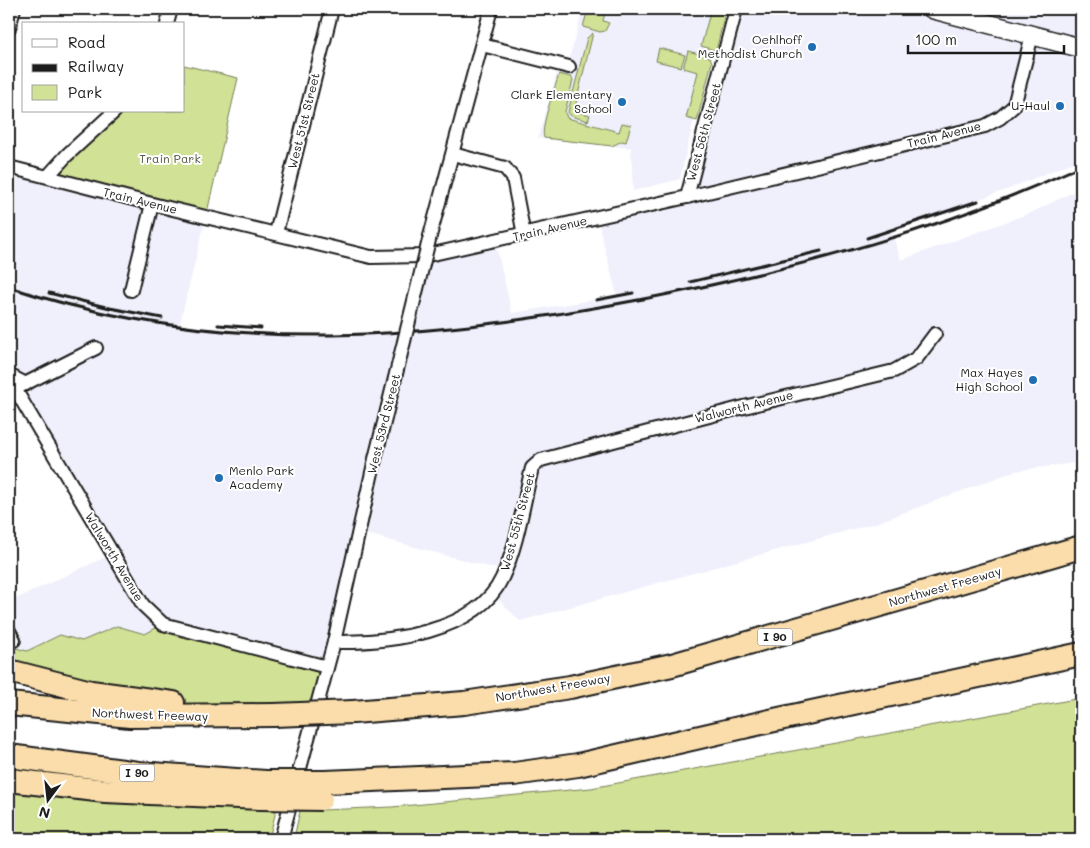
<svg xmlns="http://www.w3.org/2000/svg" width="1090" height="848" font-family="Mali,sans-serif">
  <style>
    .built { fill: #f0f0fc }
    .green { fill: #d1e195; stroke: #767e58 }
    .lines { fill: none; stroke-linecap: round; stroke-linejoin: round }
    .street-casing { stroke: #1c1c1c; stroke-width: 16 }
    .secondary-casing { stroke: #1c1c1c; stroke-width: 21 }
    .highway-casing { stroke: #1c1c1c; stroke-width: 26 }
    .street { stroke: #fff; stroke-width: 12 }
    .secondary { stroke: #fff; stroke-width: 18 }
    .highway { stroke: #faddab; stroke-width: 22 }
    .rail { stroke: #1c1c1c; stroke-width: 3 }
    .street-bridge-casing { stroke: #1c1c1c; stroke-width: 16; stroke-linecap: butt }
    .highway-bridge-casing { stroke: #1c1c1c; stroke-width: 26; stroke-linecap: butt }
    .street-bridge { stroke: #fff; stroke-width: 12 }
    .highway-bridge { stroke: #faddab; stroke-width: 22 }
    .poi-dot { fill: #1f6fb2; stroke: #fff; stroke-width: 2 }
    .labels { text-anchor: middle; stroke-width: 4; stroke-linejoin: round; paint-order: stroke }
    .shield { fill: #fff; stroke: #606060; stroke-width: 1 }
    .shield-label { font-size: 11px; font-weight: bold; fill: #1c1c1c }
    .poi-label { font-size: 12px; fill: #1c1c1c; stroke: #fff; text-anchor: end }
    .street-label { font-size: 12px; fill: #1c1c1c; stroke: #fff }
    .park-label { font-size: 12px; fill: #525740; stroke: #fff }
  </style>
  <rect width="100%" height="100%" fill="#fff"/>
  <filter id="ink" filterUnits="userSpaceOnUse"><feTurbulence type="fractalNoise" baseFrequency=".02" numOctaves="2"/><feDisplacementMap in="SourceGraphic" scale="10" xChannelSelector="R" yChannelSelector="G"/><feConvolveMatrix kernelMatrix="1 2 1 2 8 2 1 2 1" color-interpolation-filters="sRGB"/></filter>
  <g filter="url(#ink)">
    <g class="built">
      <polygon points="583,9 719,9 680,179 633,191 631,148 538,138 559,65 567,67"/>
      <polygon points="736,9 1081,9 1081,159 1006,190 891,230 901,260 1033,212 1081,188 1081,462 1015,471 879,522 520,621 492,593 504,571 359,532 327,667 163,624 61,684 9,660 14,640 9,631 9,602 112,554 15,390 9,392 9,167 206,217 179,327 238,334 314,337 406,333 426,255 495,241 512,313 617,296 597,218 687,197"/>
    </g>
    <g class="green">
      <polygon points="588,9 606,9 603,21 609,23 605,31 600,32 583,27"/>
      <polygon points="711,9 726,9 717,47 714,50 701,46"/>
      <polygon points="593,33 574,111 590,115 588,121 571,116 568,112 587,38"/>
      <polygon points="659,48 685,55 681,67 656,61"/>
      <polygon points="688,51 710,57 712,62 697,121 686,118 698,72 683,68"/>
      <polygon points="184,65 238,78 206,217 48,176 115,111 184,111"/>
      <path d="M559,74L571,77L573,80L565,112L567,118L619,132L622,123L631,125L626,142L622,141L612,146L544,138C540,126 555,89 559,74Z"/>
      <polygon points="163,624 327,667 315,714 158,702 9,660 12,647 27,651 60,635 82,641 117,626 145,634"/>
      <polygon points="1081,698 1081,839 305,839 310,835 295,833 300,811 392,807 591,788"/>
      <polygon points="9,791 77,800 276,811 269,839 9,839"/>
    </g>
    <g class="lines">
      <g class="street-casing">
        <g id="street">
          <polyline points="167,24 171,9"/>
          <polyline points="9,28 14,9"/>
          <polyline points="482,45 569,67"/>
          <polyline points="453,154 505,168 513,178 524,235"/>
          <polyline points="9,167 152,204 371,257 424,256 687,197 985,126 1000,118 1014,106 1032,35"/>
          <polyline points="48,176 67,155 115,111"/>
          <polyline points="687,197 736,9"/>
          <polyline points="276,233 332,9"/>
          <polyline points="430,236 491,9"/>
          <polyline points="131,290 152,204"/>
          <polyline points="9,375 26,384"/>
          <polyline points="15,389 143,605 163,624 327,667"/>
          <polyline points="9,392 96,348"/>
          <polyline points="9,631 14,640"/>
          <path d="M334,642C387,643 477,633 502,578C518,544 523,504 532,468L541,460L740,408L894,371L917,358L935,334"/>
          <polyline points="281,839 334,642 375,459"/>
        </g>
      </g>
      <g class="secondary-casing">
        <polyline id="secondary" points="932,9 1081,48"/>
      </g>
      <g class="highway-casing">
        <g id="highway">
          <polyline points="9,671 91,692 173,703"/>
          <polyline points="9,704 130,716 274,715"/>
          <polyline points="353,712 464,703 570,687 672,665 1081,547"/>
          <polyline points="9,756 138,773 266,782"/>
          <polyline points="9,780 105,791 261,798"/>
          <polyline points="325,782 514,774 578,765 770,721 1081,654"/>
        </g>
      </g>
      <use href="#street" class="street"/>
      <use href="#secondary" class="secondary"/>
      <use href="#highway" class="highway"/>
      <g class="rail">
        <polyline points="867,238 978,201"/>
        <polyline points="690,282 821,251"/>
        <path d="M9,287C227,360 437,339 659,296C803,267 947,228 1081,166"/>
        <polyline points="49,293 110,308 162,318"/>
        <polyline points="596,300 633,293"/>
        <polyline points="218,325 261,328"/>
      </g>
      <g class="street-bridge-casing">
        <polyline id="street-bridge" points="375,459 430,236"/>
      </g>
      <g class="highway-bridge-casing">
        <g id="highway-bridge">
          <polyline points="274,715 353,712"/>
          <polyline points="266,782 325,782"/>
          <polyline points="261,798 321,799"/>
        </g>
      </g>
      <use href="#street-bridge" class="street-bridge"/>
      <use href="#highway-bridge" class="highway-bridge"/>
    </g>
  </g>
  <g class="poi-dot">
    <circle cx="812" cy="47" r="5"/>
    <circle cx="622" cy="102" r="5"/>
    <circle cx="1060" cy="106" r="5"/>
    <circle cx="1033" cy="380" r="5"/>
    <circle cx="219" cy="478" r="5"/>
  </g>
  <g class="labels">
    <g class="shield">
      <rect x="757.5" y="628.5" width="35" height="17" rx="4"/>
      <rect x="119.5" y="764.5" width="35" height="17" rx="4"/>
    </g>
    <g class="shield-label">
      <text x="775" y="641">I 90</text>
      <text x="137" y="777">I 90</text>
    </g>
    <g class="poi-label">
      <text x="802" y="44">Oehlhoff<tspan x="802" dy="14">Methodist Church</tspan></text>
      <text x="612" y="99">Clark Elementary<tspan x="612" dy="14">School</tspan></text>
      <text x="1050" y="110">U-Haul</text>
      <text x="1023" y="377">Max Hayes<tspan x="1023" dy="14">High School</tspan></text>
      <text x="229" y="475" text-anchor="start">Menlo Park<tspan x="229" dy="14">Academy</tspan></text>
    </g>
    <g class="street-label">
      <text transform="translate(304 121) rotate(-76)" y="4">West 51st Street</text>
      <text transform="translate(704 132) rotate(-75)" y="4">West 56th Street</text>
      <text transform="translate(944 135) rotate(-14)" y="4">Train Avenue</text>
      <text transform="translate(140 201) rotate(14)" y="4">Train Avenue</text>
      <text transform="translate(550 229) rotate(-13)" y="4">Train Avenue</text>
      <text transform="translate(744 407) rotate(-14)" y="4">Walworth Avenue</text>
      <text transform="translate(384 424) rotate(-76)" y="4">West 53rd Street</text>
      <text transform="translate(518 522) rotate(-75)" y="4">West 55th Street</text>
      <text transform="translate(114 557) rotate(59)" y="4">Walworth Avenue</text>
      <text transform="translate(945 587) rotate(-16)" y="4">Northwest Freeway</text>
      <text transform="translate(553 688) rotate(-10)" y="4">Northwest Freeway</text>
      <text transform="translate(150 715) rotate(2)" y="4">Northwest Freeway</text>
    </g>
    <g class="park-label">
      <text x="170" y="163">Train Park</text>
    </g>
  </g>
  <rect width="1090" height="848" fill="none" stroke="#fff" stroke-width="30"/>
  <rect x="15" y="15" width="1060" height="818" fill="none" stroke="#1c1c1c" stroke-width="2" filter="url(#ink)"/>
  <rect x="22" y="22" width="162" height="90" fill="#ffffff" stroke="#a4a4a4"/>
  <rect x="32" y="39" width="25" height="8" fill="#ffffff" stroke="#a4a4a4"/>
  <text x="68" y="48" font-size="15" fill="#1c1c1c">Road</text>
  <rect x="32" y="64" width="25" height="8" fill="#1c1c1c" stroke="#a4a4a4"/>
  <text x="68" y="72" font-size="15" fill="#1c1c1c">Railway</text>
  <rect x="32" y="85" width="25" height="15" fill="#d1e195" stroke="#a4a4a4"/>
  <text x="68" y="98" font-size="15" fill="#1c1c1c">Park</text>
  <g transform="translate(48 800) rotate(195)" stroke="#ffffff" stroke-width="4" paint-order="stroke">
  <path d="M0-4L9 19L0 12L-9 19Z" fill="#1c1c1c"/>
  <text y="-8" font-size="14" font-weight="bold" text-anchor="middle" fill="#1c1c1c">N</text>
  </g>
  <path d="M908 45v8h156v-8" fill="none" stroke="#1c1c1c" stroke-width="2.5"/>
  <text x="915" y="45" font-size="15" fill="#1c1c1c" stroke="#ffffff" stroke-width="4" paint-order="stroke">100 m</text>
</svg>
